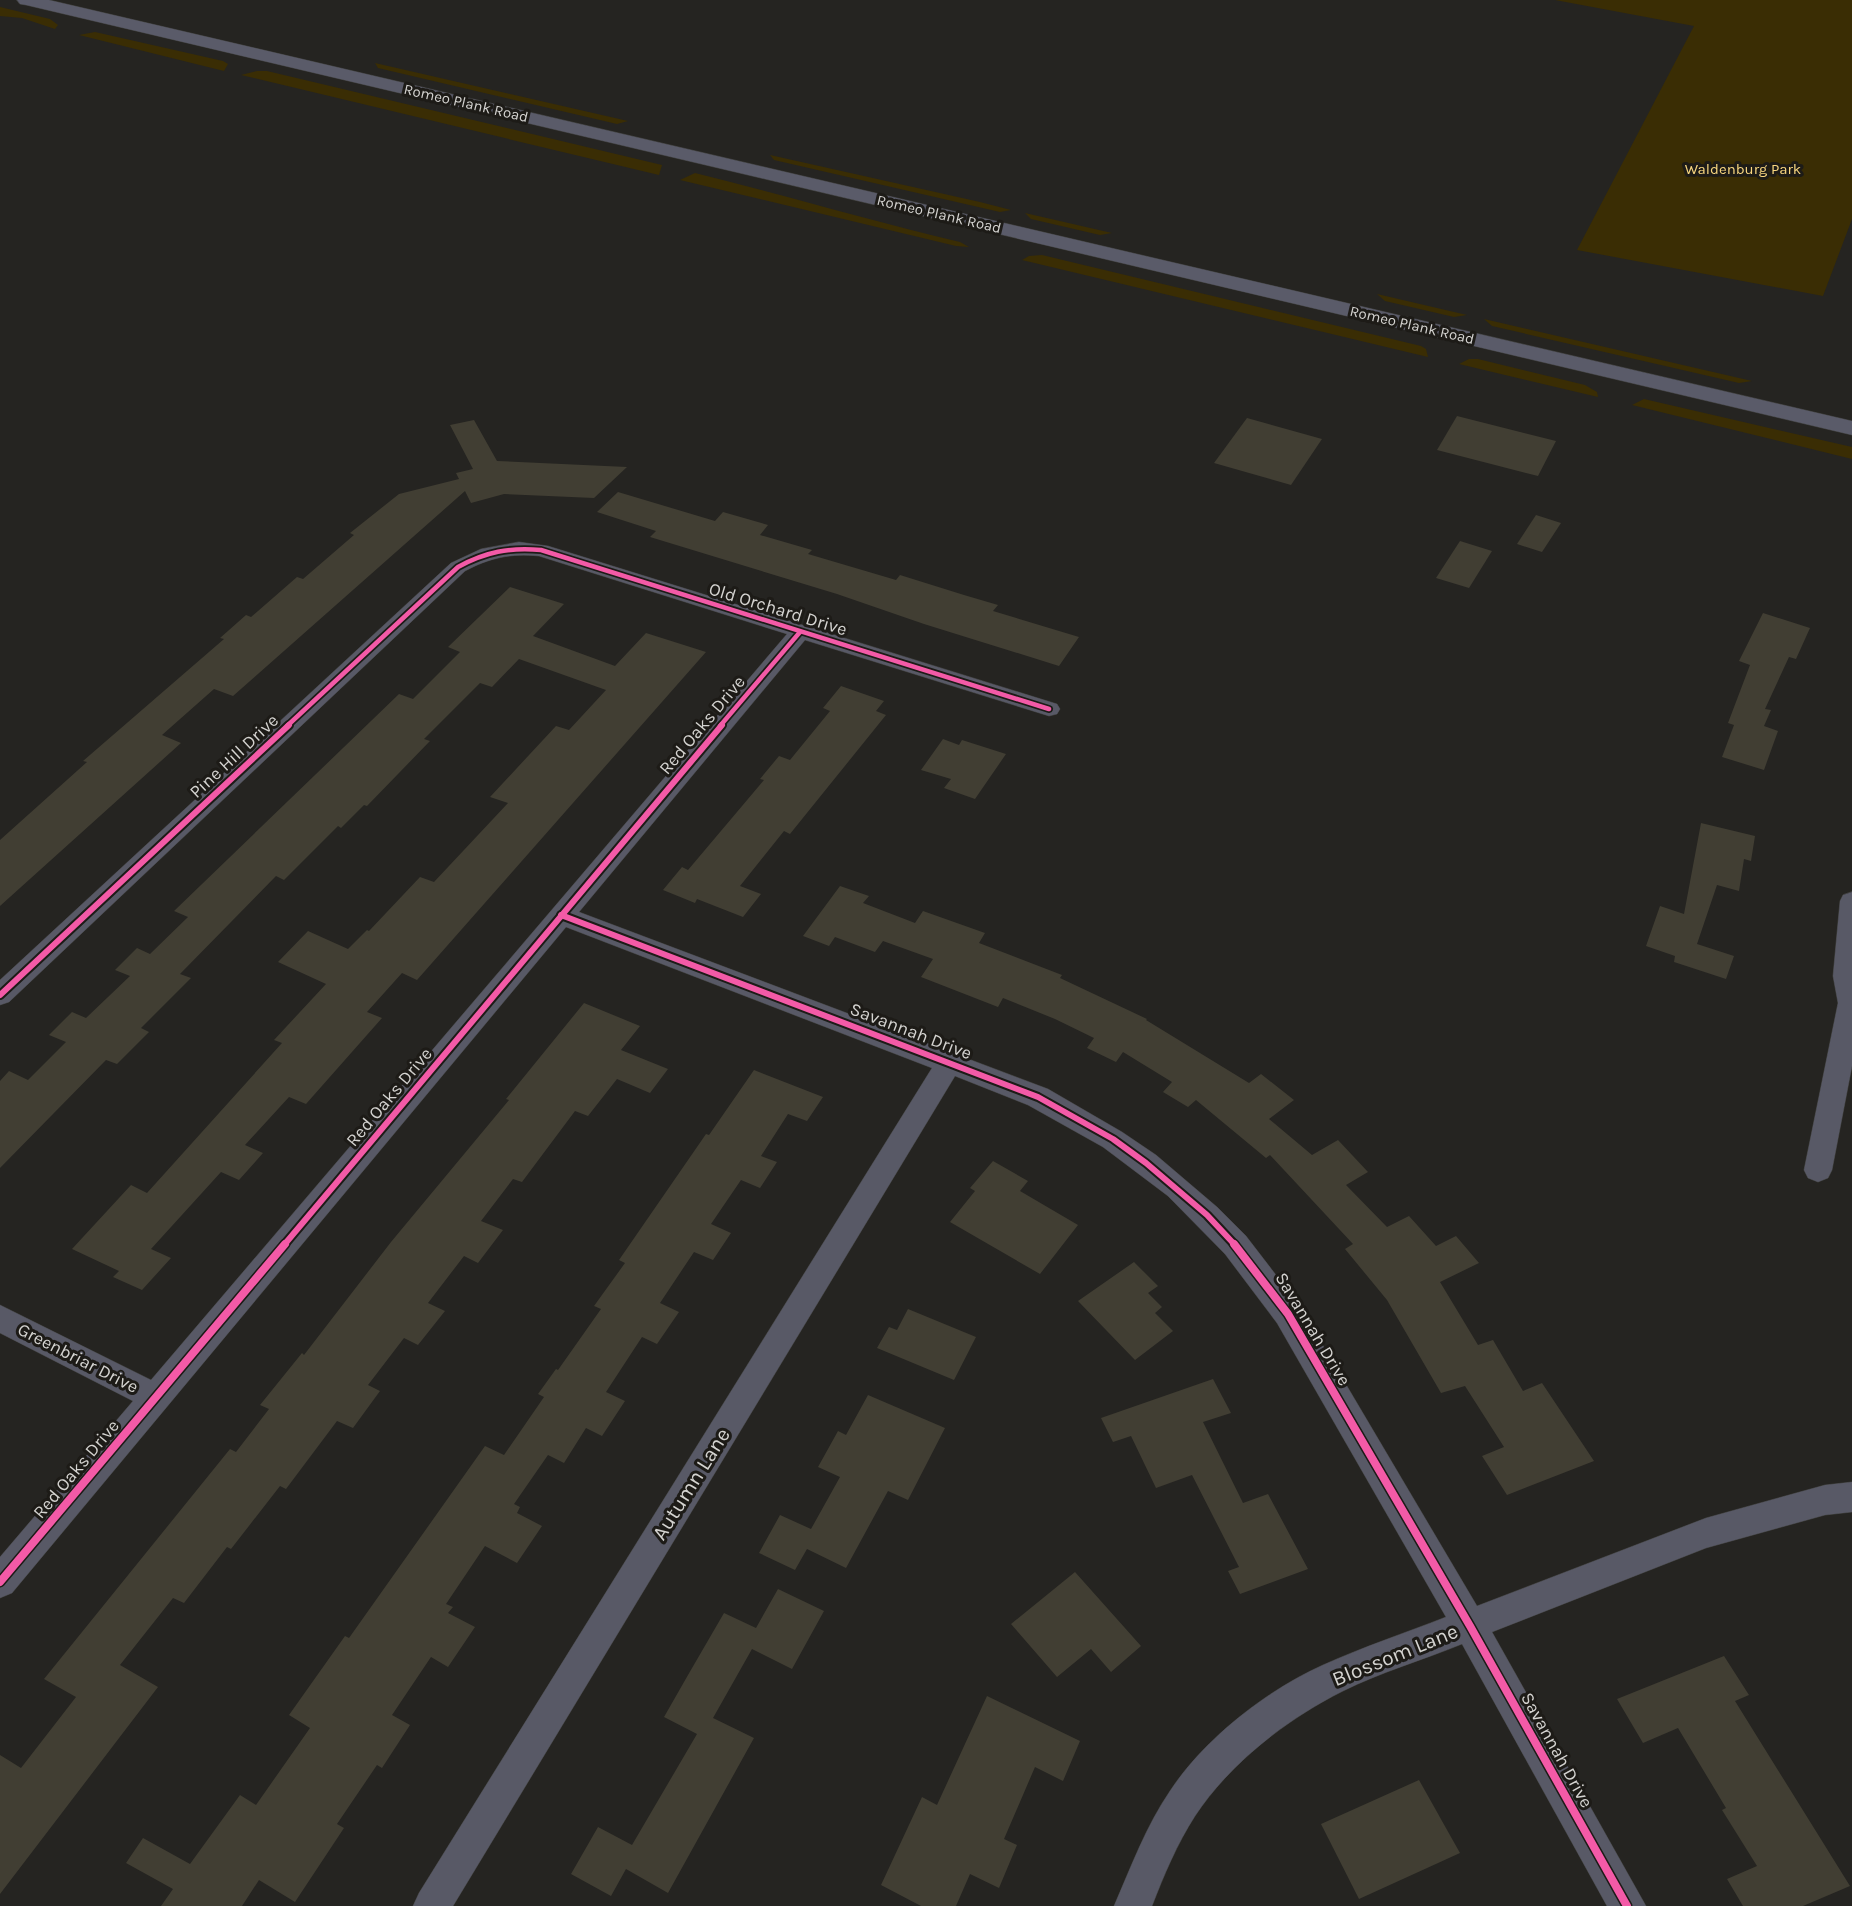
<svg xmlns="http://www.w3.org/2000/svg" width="1852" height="1906" font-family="Karla,sans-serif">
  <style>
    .green { fill: #3a2d04 }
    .building { fill: #413e33 }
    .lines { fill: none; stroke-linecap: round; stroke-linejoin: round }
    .street-casing { stroke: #40403e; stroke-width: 1 }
    .secondary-casing { stroke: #40403e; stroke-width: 1 }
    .street { fill: #585966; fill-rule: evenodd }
    .secondary { fill: #5a5b69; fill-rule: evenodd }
    .cycleway-far2-casing { stroke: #1d1b17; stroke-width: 8 }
    .cycleway-far1-casing { stroke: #1d1b17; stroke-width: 10 }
    .cycleway-casing { stroke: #1d1b17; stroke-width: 11 }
    .cycleway-far2 { stroke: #f35aa7; stroke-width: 4.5 }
    .cycleway-far1 { stroke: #f35aa7; stroke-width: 6 }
    .cycleway { stroke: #f35aa7; stroke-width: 8 }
    .labels { text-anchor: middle; stroke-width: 6; stroke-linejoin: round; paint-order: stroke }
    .far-street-label { font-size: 15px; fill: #d4d3d0; stroke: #1d1b17 }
    .far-park-label { font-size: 15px; fill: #f9d780; stroke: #1d1b17 }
    .street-label { font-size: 18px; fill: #d4d3d0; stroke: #1d1b17 }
    .near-street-label { font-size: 21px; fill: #d4d3d0; stroke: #1d1b17 }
  </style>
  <rect width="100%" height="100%" fill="#252421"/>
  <g class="green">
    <polygon points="1555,0 1852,0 1852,219 1823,296 1577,250 1694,26"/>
    <polygon points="0,7 50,19 58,25 55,29 22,18 0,16"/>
    <polygon points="95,32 223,61 228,64 224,71 79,35"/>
    <polygon points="375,63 628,121 617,124 378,68"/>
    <polygon points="257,71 267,71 662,165 659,175 241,75"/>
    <polygon points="770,155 980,202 1011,210 1000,212 774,160"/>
    <path d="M695,173C784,195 871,221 960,242L969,247L956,246L680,180Z"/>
    <polygon points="1025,213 1112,233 1100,235 1031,219"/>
    <polygon points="1042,255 1421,346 1426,349 1428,357 1022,260 1029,256"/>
    <polygon points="1377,294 1467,315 1454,317 1385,301"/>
    <polygon points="1484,319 1752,381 1739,383 1492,326"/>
    <polygon points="1469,359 1478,359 1585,385 1597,392 1598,397 1459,364"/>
    <polygon points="1644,399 1852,447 1852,459 1632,405"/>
  </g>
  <g class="building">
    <polygon points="1457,416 1556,441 1538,476 1437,450"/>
    <polygon points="1247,418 1322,439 1291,485 1214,463"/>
    <polygon points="474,420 497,461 627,467 594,498 504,494 471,503 465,491 233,696 214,689 162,735 181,743 0,906 0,840 87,762 83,761 224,639 220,638 246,615 251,617 297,577 303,579 354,535 350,533 399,494 459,479 456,473 473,469 450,425"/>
    <polygon points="618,492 715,521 723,512 768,525 760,535 812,550 808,554 896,580 900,575 964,595 998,605 993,611 1079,637 1059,666 924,624 837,594 650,537 656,531 597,512"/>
    <polygon points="1536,515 1561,523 1542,552 1517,544"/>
    <polygon points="1460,541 1492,551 1469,588 1436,578"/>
    <polygon points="510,587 564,604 533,636 615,666 646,633 706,652 417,980 402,973 367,1012 382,1018 306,1104 289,1097 245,1145 263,1153 239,1180 221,1172 151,1249 171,1258 142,1290 113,1277 119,1271 72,1249 131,1185 147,1193 282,1043 274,1040 326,984 278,962 308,931 348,949 367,930 369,931 420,877 434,882 508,803 490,797 556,726 569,730 606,690 519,659 492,687 480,683 424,739 430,741 367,806 364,805 341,828 338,826 284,880 276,876 180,974 191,978 141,1028 149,1032 117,1064 106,1060 0,1168 0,1081 9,1071 28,1080 66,1042 49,1035 72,1012 86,1018 130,976 115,970 137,948 150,954 188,917 174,911 399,694 413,699 460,652 448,647"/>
    <polygon points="1763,613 1810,628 1796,659 1789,657 1765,709 1771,710 1764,726 1778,731 1764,770 1722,757 1734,725 1728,723 1750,665 1739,661"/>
    <polygon points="841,686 884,701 876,711 886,715 790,834 784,831 740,886 761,894 743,917 697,899 695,903 663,890 682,867 688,870 764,780 760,779 779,756 790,760 830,711 823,708"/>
    <polygon points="943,739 959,745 962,740 1006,754 975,799 944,788 951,779 921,770"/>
    <polygon points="1701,823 1755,836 1751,861 1744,859 1739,891 1717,885 1697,944 1734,956 1726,979 1674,962 1675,956 1646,946 1660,906 1684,914"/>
    <polygon points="840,886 869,896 863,903 915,923 923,911 985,933 979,943 1062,975 1060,978 1147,1019 1146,1020 1249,1083 1261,1074 1294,1100 1269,1119 1312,1155 1338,1140 1368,1172 1346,1185 1387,1227 1409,1216 1436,1246 1456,1236 1479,1263 1440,1282 1478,1345 1493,1340 1523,1391 1542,1383 1594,1461 1507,1495 1482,1456 1504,1447 1465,1386 1441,1393 1387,1300 1345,1249 1353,1244 1270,1155 1266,1158 1196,1100 1188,1107 1163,1092 1172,1082 1123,1052 1116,1062 1087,1048 1094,1038 1055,1019 1003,998 998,1007 921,977 933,959 883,941 875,952 835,937 829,946 803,936"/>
    <polygon points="584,1003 640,1026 621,1050 668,1069 650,1093 617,1079 588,1116 575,1111 522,1182 513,1179 481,1221 503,1230 478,1263 464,1256 428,1303 445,1311 418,1345 404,1338 368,1385 380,1391 353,1428 337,1421 286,1489 280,1486 231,1549 227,1547 184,1603 173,1598 120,1665 158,1687 0,1894 0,1755 21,1768 76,1697 44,1679 230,1449 236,1452 269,1409 260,1405 302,1353 304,1355 391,1242 509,1100 506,1099"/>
    <polygon points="754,1070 823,1097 807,1121 788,1114 761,1156 777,1162 760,1188 741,1180 711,1224 731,1233 713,1260 694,1252 660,1303 679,1312 657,1344 642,1337 606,1392 625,1401 602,1436 586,1428 564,1463 548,1455 514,1504 520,1507 517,1513 542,1526 517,1563 485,1546 446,1604 453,1607 448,1613 475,1627 448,1667 431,1657 392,1715 410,1725 382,1768 377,1765 337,1824 344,1828 295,1902 259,1880 242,1906 161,1906 173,1889 126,1863 143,1838 190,1864 240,1795 256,1805 310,1728 289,1715 345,1636 349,1638 485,1446 504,1455 544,1397 538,1394 556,1369 558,1370 601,1309 594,1306 625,1263 619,1260 706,1134 709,1135"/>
    <polygon points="993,1161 1028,1181 1020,1191 1078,1225 1040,1274 950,1222 975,1191 970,1188"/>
    <polygon points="1134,1262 1158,1286 1148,1293 1162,1307 1155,1313 1173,1331 1135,1360 1078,1301"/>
    <polygon points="908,1309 976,1337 954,1380 877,1348 889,1327 897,1330"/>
    <polygon points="1213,1379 1231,1413 1203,1422 1243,1503 1268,1494 1308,1569 1240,1594 1228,1571 1239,1567 1192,1475 1156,1488 1131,1436 1113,1442 1101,1418"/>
    <polygon points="868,1395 945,1428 908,1500 888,1491 846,1568 807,1549 795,1570 759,1553 780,1515 811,1529 840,1477 818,1467 838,1431 846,1435"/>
    <polygon points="1075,1572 1141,1646 1111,1672 1091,1649 1057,1677 1011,1624"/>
    <polygon points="778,1589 824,1611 792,1669 752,1649 713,1718 754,1738 668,1893 626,1869 611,1896 571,1874 598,1827 632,1845 697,1734 664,1717 688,1675 724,1613 756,1628"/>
    <polygon points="1724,1656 1749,1695 1735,1701 1850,1886 1803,1906 1743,1906 1727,1879 1757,1866 1722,1810 1726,1808 1678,1728 1643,1743 1617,1699"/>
    <polygon points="987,1696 1080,1741 1063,1781 1035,1767 1004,1839 1017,1845 999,1888 970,1874 956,1906 921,1906 881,1885 922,1797 937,1805"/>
    <polygon points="1419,1780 1460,1853 1359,1899 1321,1824"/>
  </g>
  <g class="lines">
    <g class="street-casing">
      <g id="street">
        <path d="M519,542L548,546L1057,704L1060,709L1057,714L1049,716L805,640L579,912L1048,1089L1122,1132L1156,1155L1217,1207L1246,1236L1299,1305L1477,1606L1706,1518L1825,1485L1852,1482V1512L1825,1515L1706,1548L1492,1632L1646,1906H1607L1462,1644C1423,1660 1381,1672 1343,1691C1287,1719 1230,1763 1195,1816C1177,1844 1164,1875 1152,1906H1114C1131,1867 1146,1826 1170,1791C1204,1739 1267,1690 1323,1665C1363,1647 1405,1633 1446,1617L1277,1323L1225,1254L1168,1196L1103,1147L1028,1105L955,1076L453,1906H413L419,1893L932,1068L566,927L12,1593L0,1598V1557L133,1401L0,1333V1305L151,1380L787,634L539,556C511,553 489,558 465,571L9,1002L0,1005V980L451,563L481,549Z"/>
        <polygon points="1852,892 1852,1066 1832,1170 1828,1178 1818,1182 1808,1178 1804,1170 1838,1003 1833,976 1840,901 1843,895"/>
      </g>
    </g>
    <g class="secondary-casing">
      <polygon id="secondary" points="17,0 49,0 1852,421 1852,435 26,5 20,4"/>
    </g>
    <use href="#street" class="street"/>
    <use href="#secondary" class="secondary"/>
    <g class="cycleway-far2-casing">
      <g id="cycleway-far2">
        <path d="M287,726L458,567C485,552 510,547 541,550L1049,709"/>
        <polyline points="720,726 800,632"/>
      </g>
    </g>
    <g class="cycleway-far1-casing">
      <g id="cycleway-far1">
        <polyline points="561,915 1038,1097 1113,1139 1146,1163 1207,1215 1235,1245"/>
        <polyline points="0,995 289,725"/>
        <polyline points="284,1245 722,725"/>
      </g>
    </g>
    <g class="cycleway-casing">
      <g id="cycleway">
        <polyline points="1234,1244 1288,1314 1470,1626 1627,1906"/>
        <polyline points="0,1582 285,1244"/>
      </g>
    </g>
    <use href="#cycleway-far2" class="cycleway-far2"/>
    <use href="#cycleway-far1" class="cycleway-far1"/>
    <use href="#cycleway" class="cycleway"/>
  </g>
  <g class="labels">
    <g class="far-street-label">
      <text transform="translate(466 103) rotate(13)" y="5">Romeo Plank Road</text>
      <text transform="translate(939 214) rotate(13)" y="5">Romeo Plank Road</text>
      <text transform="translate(1412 325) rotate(13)" y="5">Romeo Plank Road</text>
    </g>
    <g class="far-park-label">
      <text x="1743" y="174">Waldenburg Park</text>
    </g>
    <g class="street-label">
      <text transform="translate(778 609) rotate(17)" y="6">Old Orchard Drive</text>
      <text transform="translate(702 725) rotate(-50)" y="6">Red Oaks Drive</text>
      <text transform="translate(234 756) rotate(-43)" y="6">Pine Hill Drive</text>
      <text transform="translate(911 1031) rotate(21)" y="6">Savannah Drive</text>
      <text transform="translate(389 1097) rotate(-50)" y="6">Red Oaks Drive</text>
      <text transform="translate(1313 1329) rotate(59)" y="6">Savannah Drive</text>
      <text transform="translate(78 1358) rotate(27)" y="6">Greenbriar Drive</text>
      <text transform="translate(76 1469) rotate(-50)" y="6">Red Oaks Drive</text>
      <text transform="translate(1557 1750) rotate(61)" y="6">Savannah Drive</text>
    </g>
    <g class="near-street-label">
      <text transform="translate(691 1484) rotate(-58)" y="7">Autumn Lane</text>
      <text transform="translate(1395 1655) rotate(-22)" y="7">Blossom Lane</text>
    </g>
  </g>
</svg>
